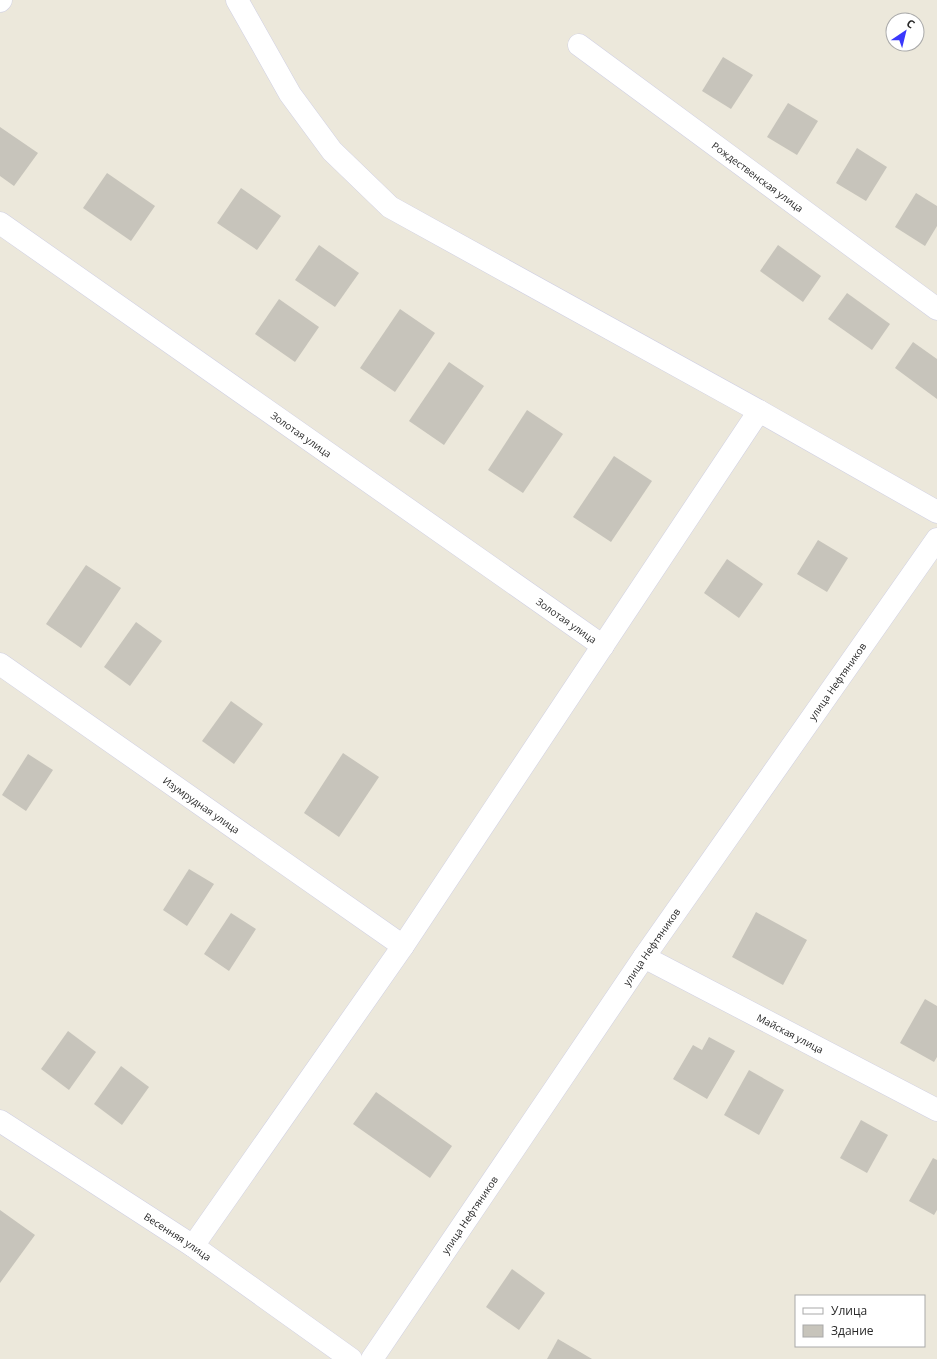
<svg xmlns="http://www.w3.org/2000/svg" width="937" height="1359" font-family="'Open Sans',sans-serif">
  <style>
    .building { fill: #c7c4bb }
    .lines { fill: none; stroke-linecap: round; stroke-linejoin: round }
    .street-casing { stroke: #d0d0e3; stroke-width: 23 }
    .street { stroke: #fff; stroke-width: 22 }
    .labels { text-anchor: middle; stroke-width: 3; stroke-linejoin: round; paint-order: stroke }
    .street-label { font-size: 10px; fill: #292929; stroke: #fff }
  </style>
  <rect width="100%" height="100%" fill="#ece8db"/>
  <g class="building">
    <polygon points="723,57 753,75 731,109 702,91"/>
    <polygon points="788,103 818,121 797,155 767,137"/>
    <polygon points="0,127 38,153 14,186 0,176"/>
    <polygon points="857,148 887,167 866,201 836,183"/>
    <polygon points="107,173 155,206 131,241 83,208"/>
    <polygon points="241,188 281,216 257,250 217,223"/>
    <polygon points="916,193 937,206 937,226 925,246 895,227"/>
    <polygon points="319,245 359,273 335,307 295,280"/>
    <polygon points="778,245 821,276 803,302 760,271"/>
    <polygon points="847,293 890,324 872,350 828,319"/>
    <polygon points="279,299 319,327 295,362 255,334"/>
    <polygon points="400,309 435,333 395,392 360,368"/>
    <polygon points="913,342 937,359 937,399 895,368"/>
    <polygon points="449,362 484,386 444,445 409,421"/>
    <polygon points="527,410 563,434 523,493 488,470"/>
    <polygon points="614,456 652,481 611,542 573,517"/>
    <polygon points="818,540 848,558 827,592 797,574"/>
    <polygon points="727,559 763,584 739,618 704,593"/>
    <polygon points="86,565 121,588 81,648 46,624"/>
    <polygon points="136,622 162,641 130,686 104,667"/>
    <polygon points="231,701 263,724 234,764 202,741"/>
    <polygon points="343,753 379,777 339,837 304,813"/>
    <polygon points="28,754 53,770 26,811 2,795"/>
    <polygon points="189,869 214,884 187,926 163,910"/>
    <polygon points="756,912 807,940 783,985 732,957"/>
    <polygon points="231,913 256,929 229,971 204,954"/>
    <polygon points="925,999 937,1006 937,1057 934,1062 900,1043"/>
    <polygon points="68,1031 96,1052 69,1090 41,1069"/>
    <polygon points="709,1037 735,1051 707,1099 673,1079 693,1045 702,1050"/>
    <polygon points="121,1066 149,1087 122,1125 94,1104"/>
    <polygon points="749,1070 784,1090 759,1135 724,1115"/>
    <polygon points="376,1092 452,1146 430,1178 353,1124"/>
    <polygon points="861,1120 888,1135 867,1173 840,1158"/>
    <polygon points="933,1158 937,1160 937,1210 934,1215 909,1201"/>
    <polygon points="0,1210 35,1235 0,1283"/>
    <polygon points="512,1269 545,1293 519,1330 486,1307"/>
    <polygon points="558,1339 592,1359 547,1359"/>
  </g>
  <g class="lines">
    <g class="street-casing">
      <g id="street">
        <polyline points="237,0 290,94 332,151 390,207 759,411 937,512"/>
        <polyline points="0,1 1,0"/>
        <path id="s1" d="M579,45L937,309"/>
        <path id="s2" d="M0,223L603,646"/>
        <path id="s3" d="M0,664L403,946"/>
        <path id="s4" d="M644,957L937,1110"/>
        <path id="s5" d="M0,1121L193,1246L351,1359"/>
        <polyline points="193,1246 403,946 759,411"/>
        <path id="s6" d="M372,1359L644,957L937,539"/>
      </g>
    </g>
    <use href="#street" class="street"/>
  </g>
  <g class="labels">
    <g class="street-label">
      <text dy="4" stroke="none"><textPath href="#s1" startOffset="222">Рождественская улица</textPath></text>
      <text dy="4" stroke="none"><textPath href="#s2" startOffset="368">Золотая улица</textPath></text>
      <text dy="4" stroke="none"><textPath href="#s2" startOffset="692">Золотая улица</textPath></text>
      <text dy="4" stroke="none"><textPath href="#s6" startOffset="822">улица Нефтяников</textPath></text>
      <text dy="4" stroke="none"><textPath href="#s3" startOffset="246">Изумрудная улица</textPath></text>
      <text dy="4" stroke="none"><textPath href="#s6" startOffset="498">улица Нефтяников</textPath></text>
      <text dy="4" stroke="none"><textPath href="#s4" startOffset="165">Майская улица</textPath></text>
      <text dy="4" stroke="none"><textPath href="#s6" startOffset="174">улица Нефтяников</textPath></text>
      <text dy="4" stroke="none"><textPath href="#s5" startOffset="212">Весенняя улица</textPath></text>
    </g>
  </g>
  <rect x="795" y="1295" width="130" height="52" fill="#ffffff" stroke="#a9a9a9"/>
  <rect x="803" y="1308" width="20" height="6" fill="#ffffff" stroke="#a9a9a9"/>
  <text x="831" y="1315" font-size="12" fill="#292929">Улица</text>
  <rect x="803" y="1325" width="20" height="12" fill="#c7c4bb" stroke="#a9a9a9"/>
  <text x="831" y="1335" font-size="12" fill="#292929">Здание</text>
  <g transform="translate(905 32) rotate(35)"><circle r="19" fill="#ffffff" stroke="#a9a9a9"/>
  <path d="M0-3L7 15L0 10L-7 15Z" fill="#3a38fc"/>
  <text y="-6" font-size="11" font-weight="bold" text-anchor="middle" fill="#292929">С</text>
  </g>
</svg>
